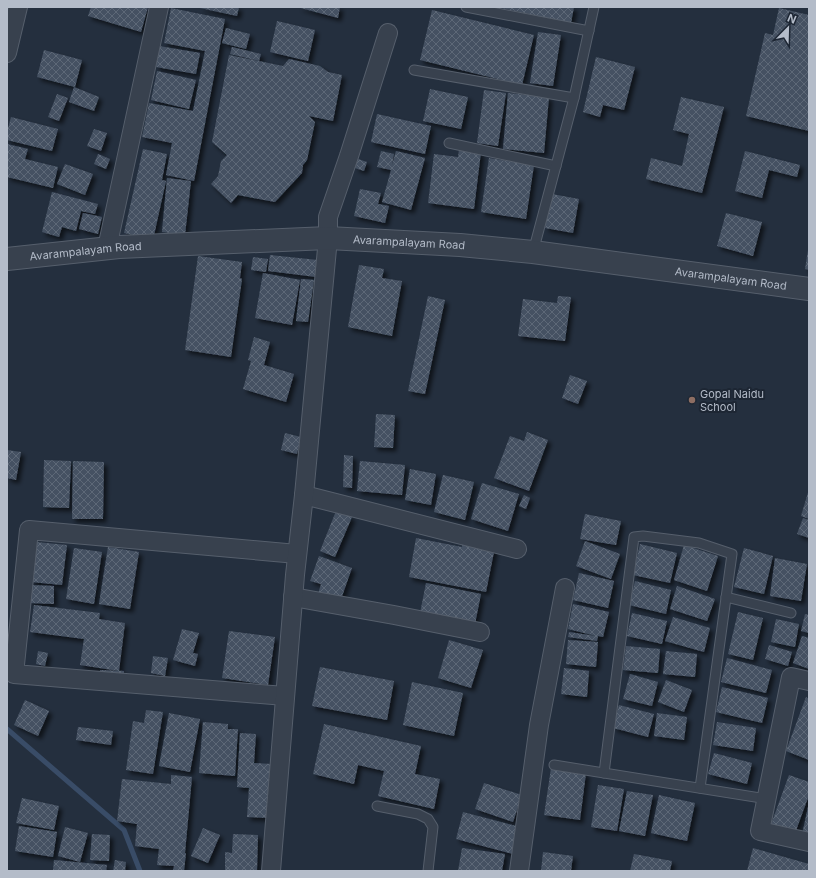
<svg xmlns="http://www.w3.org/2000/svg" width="816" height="878" font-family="Inter,sans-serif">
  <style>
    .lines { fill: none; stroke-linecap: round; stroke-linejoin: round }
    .stream { stroke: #394c67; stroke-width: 5 }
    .building { fill: url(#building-cross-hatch); filter: url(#shadow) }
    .service-casing { stroke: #565f6c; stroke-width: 11 }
    .minor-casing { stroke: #565f6c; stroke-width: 20 }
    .tertiary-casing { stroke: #565f6c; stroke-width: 24 }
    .service { stroke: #38414e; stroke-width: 9 }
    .minor { stroke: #38414e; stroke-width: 18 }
    .tertiary { stroke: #38414e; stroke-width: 22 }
    .education-dot { fill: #8d6e63; stroke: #1d2633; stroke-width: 1.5 }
    .labels { text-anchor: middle; stroke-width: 4; stroke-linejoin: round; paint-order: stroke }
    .street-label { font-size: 11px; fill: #b4bcc9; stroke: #1d2633 }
    .poi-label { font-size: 11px; fill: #b4bcc9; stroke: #1d2633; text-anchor: start }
  </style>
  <defs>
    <pattern id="building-cross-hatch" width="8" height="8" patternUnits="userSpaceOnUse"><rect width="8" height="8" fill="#455162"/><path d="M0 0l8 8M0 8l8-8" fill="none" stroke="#5d6877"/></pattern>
    <filter id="shadow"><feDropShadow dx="3.5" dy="3.5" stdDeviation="2" flood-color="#0009"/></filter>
  </defs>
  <rect width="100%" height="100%" fill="#242f3e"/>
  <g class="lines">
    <polyline class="stream" points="7,729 124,830 140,871"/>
  </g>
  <g class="building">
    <polygon points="91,7 148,7 141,32 88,16"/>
    <polygon points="201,7 239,7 237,16 200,8"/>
    <polygon points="297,7 340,7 338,18"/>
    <polygon points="497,7 574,7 571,23"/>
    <polygon points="171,8 225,19 194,181 166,175 172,143 142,137 149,103 193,111 205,51 164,43"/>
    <polygon points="779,8 809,15 809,131 746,116 765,33 773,35"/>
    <polygon points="432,10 534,35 522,85 420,60"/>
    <polygon points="277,21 315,30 308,61 270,52"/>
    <polygon points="226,28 250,34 246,49 222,43"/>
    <polygon points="538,32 561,35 553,86 530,83"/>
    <polygon points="159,46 200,53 196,74 156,67"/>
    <polygon points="232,47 261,54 259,61 230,54"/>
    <polygon points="44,50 82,60 75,87 37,77"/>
    <polygon points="229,55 283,66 289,59 320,66 328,72 342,75 333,121 309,116 315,122 307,160 303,165 302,173 275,202 238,195 231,203 211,184 218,176 221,161 227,155 212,142"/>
    <polygon points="596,57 635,67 624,110 603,105 600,117 583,112"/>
    <polygon points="157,71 196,80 189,109 151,100"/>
    <polygon points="74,87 99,97 94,111 69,102"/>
    <polygon points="430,89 468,97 461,129 423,121"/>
    <polygon points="484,90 506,93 498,146 477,143"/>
    <polygon points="508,93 549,97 544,153 503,149"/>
    <polygon points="57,94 68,98 59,121 48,117"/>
    <polygon points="681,97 724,107 702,193 646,179 651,158 682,166 689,134 673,130"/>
    <polygon points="377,114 431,126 425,154 371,142"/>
    <polygon points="11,117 58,129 52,151 7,140 7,132"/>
    <polygon points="94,129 107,133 101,151 87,146"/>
    <polygon points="7,144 28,149 25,159 58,167 53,188 7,177"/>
    <polygon points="143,149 167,154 162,180 166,181 153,240 124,233"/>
    <polygon points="459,149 481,152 474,209 428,203 434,154 458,157"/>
    <polygon points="381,151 394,154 392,165 396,151 425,158 411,210 382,202 391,170 377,167"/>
    <polygon points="745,151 800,165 797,177 769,170 762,198 735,191"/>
    <polygon points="98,154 110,159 106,169 94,164"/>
    <polygon points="489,158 534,165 526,219 481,212"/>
    <polygon points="358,159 367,162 364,171 355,168"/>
    <polygon points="65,164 93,174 85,195 57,184"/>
    <polygon points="167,178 191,181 185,235 162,232"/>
    <polygon points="360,189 381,193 378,204 389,206 385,223 354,216"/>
    <polygon points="52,192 98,204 95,214 81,211 76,231 62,227 59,237 42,232"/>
    <polygon points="552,194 579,199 573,233 545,228"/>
    <polygon points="83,213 102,217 98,234 79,229"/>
    <polygon points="726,213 762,222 753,256 717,246"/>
    <polygon points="808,250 809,251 809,270 805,269"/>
    <polygon points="270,255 318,260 316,277 268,271"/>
    <polygon points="198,256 242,262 240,278 242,279 231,357 185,350"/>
    <polygon points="253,257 268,259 266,272 251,270"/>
    <polygon points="359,265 384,269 382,278 402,281 392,336 348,327"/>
    <polygon points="263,273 300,280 292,325 255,318"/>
    <polygon points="301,279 314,280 308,322 296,321"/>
    <polygon points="428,296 445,300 425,394 408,391"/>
    <polygon points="558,296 571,297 565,341 518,336 523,299 557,303"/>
    <polygon points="254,337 270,342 264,365 294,374 286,402 243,389 251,361 248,360"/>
    <polygon points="570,375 587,381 578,404 562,398"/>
    <polygon points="376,414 395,415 393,448 374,447"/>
    <polygon points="527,432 548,440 529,491 494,478 510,436 524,441"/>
    <polygon points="285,433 301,437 297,454 281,450"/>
    <polygon points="7,450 21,452 16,480 7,478"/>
    <polygon points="344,455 353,456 352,488 343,487"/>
    <polygon points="44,460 71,461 69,508 43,507"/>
    <polygon points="73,461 104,462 103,519 72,519"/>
    <polygon points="360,461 405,465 402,495 357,491"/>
    <polygon points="410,469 436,474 431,505 405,500"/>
    <polygon points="443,475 474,482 465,520 434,512"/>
    <polygon points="482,483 519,494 508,531 471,519"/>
    <polygon points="809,489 809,519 801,516"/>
    <polygon points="524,495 530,498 526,509 519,506"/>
    <polygon points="336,511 352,517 335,557 320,551"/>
    <polygon points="585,514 621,521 616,545 580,539"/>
    <polygon points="803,518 809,520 809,538 797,534"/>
    <polygon points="416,538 462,547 463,541 495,547 486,592 409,577"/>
    <polygon points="585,541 620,554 611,579 576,566"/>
    <polygon points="36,542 67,545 62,585 31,582"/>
    <polygon points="640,544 677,553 670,583 633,575"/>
    <polygon points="684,545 718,556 707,591 674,580"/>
    <polygon points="108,547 139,552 130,609 99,604"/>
    <polygon points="74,548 102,552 94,604 66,599"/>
    <polygon points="744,548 773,556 764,594 734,587"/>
    <polygon points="319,556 352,568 340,602 318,594 321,584 310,581"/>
    <polygon points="775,558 807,564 801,601 770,596"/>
    <polygon points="579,573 614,581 608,608 573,600"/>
    <polygon points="635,581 671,590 666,614 629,605"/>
    <polygon points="426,583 481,594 475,624 420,613"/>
    <polygon points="30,585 54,586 54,604 30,603"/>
    <polygon points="677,586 715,599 707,621 670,609"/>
    <polygon points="573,604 609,612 603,637 598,636 597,641 568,637 569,632 596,636 568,629"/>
    <polygon points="34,605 100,613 99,619 125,623 119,671 80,665 84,639 30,632"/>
    <polygon points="738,612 763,618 753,660 728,654"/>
    <polygon points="632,613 667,621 662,644 627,636"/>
    <polygon points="805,614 809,615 809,633 801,631"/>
    <polygon points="673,617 710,628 704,652 665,641"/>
    <polygon points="776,619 799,624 795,647 771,642"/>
    <polygon points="182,629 199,633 193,653 198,654 195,666 173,660"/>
    <polygon points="229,631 275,637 268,685 222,678"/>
    <polygon points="802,636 809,638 809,669 793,663"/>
    <polygon points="449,640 483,650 471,688 438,678"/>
    <polygon points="568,640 598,642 596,667 566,664"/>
    <polygon points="769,645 792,652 788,666 765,659"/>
    <polygon points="626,646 660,649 658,673 623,670"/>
    <polygon points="38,651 48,653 45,666 36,664"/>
    <polygon points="666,651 697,654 695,677 663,674"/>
    <polygon points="153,656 168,658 165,676 151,673"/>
    <polygon points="727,658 772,670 766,693 721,682"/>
    <polygon points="320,667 394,681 387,720 312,706"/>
    <polygon points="564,668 589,671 587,697 561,694"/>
    <polygon points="100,670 124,671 124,680 100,680"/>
    <polygon points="630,674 658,682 652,706 623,699"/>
    <polygon points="666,680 692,690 684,712 658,702"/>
    <polygon points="412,682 463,693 454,736 403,725"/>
    <polygon points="722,687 768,698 762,723 716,712"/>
    <polygon points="806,697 809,699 809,760 786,751"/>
    <polygon points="25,700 49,711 38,736 14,725"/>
    <polygon points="619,705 654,714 648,737 613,728"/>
    <polygon points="146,710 163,712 153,774 126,770 133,721 144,723"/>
    <polygon points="169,713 200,719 190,772 159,766"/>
    <polygon points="657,713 687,717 684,740 654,736"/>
    <polygon points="203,722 228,724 228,729 238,729 235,776 199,773"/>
    <polygon points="717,722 756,728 753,751 713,745"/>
    <polygon points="324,724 421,746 415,774 440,779 434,809 378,796 384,771 358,765 354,784 313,774"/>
    <polygon points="78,727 113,731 111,745 76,740"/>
    <polygon points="240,733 256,734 254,763 272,764 269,818 247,817 249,788 237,787"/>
    <polygon points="714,753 752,763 747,784 708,774"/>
    <polygon points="551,768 586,773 580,820 544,815"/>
    <polygon points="171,775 192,777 185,853 186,853 184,871 173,871 174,866 157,865 159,849 135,846 137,824 117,821 122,779 171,784"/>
    <polygon points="789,775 809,782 809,795 794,836 770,827"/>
    <polygon points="484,783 522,795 513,822 475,809"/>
    <polygon points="598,785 624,789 617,831 591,827"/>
    <polygon points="627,791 653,795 645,836 619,831"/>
    <polygon points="659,795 695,803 687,841 651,833"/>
    <polygon points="22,798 59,806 54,830 16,823"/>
    <polygon points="808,807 809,807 809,837 802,835"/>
    <polygon points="463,812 520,827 513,854 456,839"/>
    <polygon points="19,826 57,832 53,857 15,851"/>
    <polygon points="65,827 88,833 80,862 58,856"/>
    <polygon points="203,828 220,835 208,863 191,856"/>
    <polygon points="92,834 110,835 109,861 90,860"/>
    <polygon points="233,834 258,835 257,871 225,871 225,852 232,853"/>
    <polygon points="462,848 505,854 502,871 458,871"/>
    <polygon points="753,848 809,864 809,871 747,871"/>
    <polygon points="543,852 573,856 571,871 541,871"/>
    <polygon points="634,854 672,861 670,871 630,871"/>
    <polygon points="54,860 107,865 106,871 53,871"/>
    <polygon points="115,860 126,862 125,871 113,871"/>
  </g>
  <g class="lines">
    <g class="service-casing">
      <g id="service">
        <polyline points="466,7 589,31"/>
        <polyline points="414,70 574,98"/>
        <polyline points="449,143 556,166"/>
        <polyline points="533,252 574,98 594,7"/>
        <polyline points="726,597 791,613"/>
        <polyline points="554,765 767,799"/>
        <polyline points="604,773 634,537 643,536 699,543 732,554 700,788"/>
        <polyline points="377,806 418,814 428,819 433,827 428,871"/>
      </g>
    </g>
    <g class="minor-casing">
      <g id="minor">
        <polyline points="7,53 18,7"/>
        <polyline points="107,248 159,7"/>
        <polyline points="304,495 517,549"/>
        <polyline points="293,597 394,615 480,632"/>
        <polyline points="809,681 791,677 760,831 809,842"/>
        <polyline points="285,696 14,674 29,530 297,554"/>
        <polyline points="271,871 295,575 304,495 328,238 328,217 349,156 388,33"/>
        <polyline points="519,871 539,725 565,588"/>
      </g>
    </g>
    <g class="tertiary-casing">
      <g id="tertiary">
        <path id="s1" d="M7,259L119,247L328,238L460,245L533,252L809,289"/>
      </g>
    </g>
    <use href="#service" class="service"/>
    <use href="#minor" class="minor"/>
    <use href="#tertiary" class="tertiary"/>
  </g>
  <circle class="education-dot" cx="692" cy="400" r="4"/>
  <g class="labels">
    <g class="street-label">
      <text dy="4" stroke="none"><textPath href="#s1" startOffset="403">Avarampalayam Road</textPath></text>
      <text dy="4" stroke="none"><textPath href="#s1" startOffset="79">Avarampalayam Road</textPath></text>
      <text dy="4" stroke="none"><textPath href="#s1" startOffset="727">Avarampalayam Road</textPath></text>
    </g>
    <g class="poi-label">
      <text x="700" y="398">Gopal Naidu<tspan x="700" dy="13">School</tspan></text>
    </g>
  </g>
  <rect width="816" height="878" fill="none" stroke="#b4bcc9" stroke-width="16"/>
  <g transform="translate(788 28) rotate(23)" stroke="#1d2633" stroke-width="3" paint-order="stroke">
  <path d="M0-3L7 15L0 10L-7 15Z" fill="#b4bcc9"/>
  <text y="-6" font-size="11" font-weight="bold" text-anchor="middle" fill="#b4bcc9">N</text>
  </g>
</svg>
